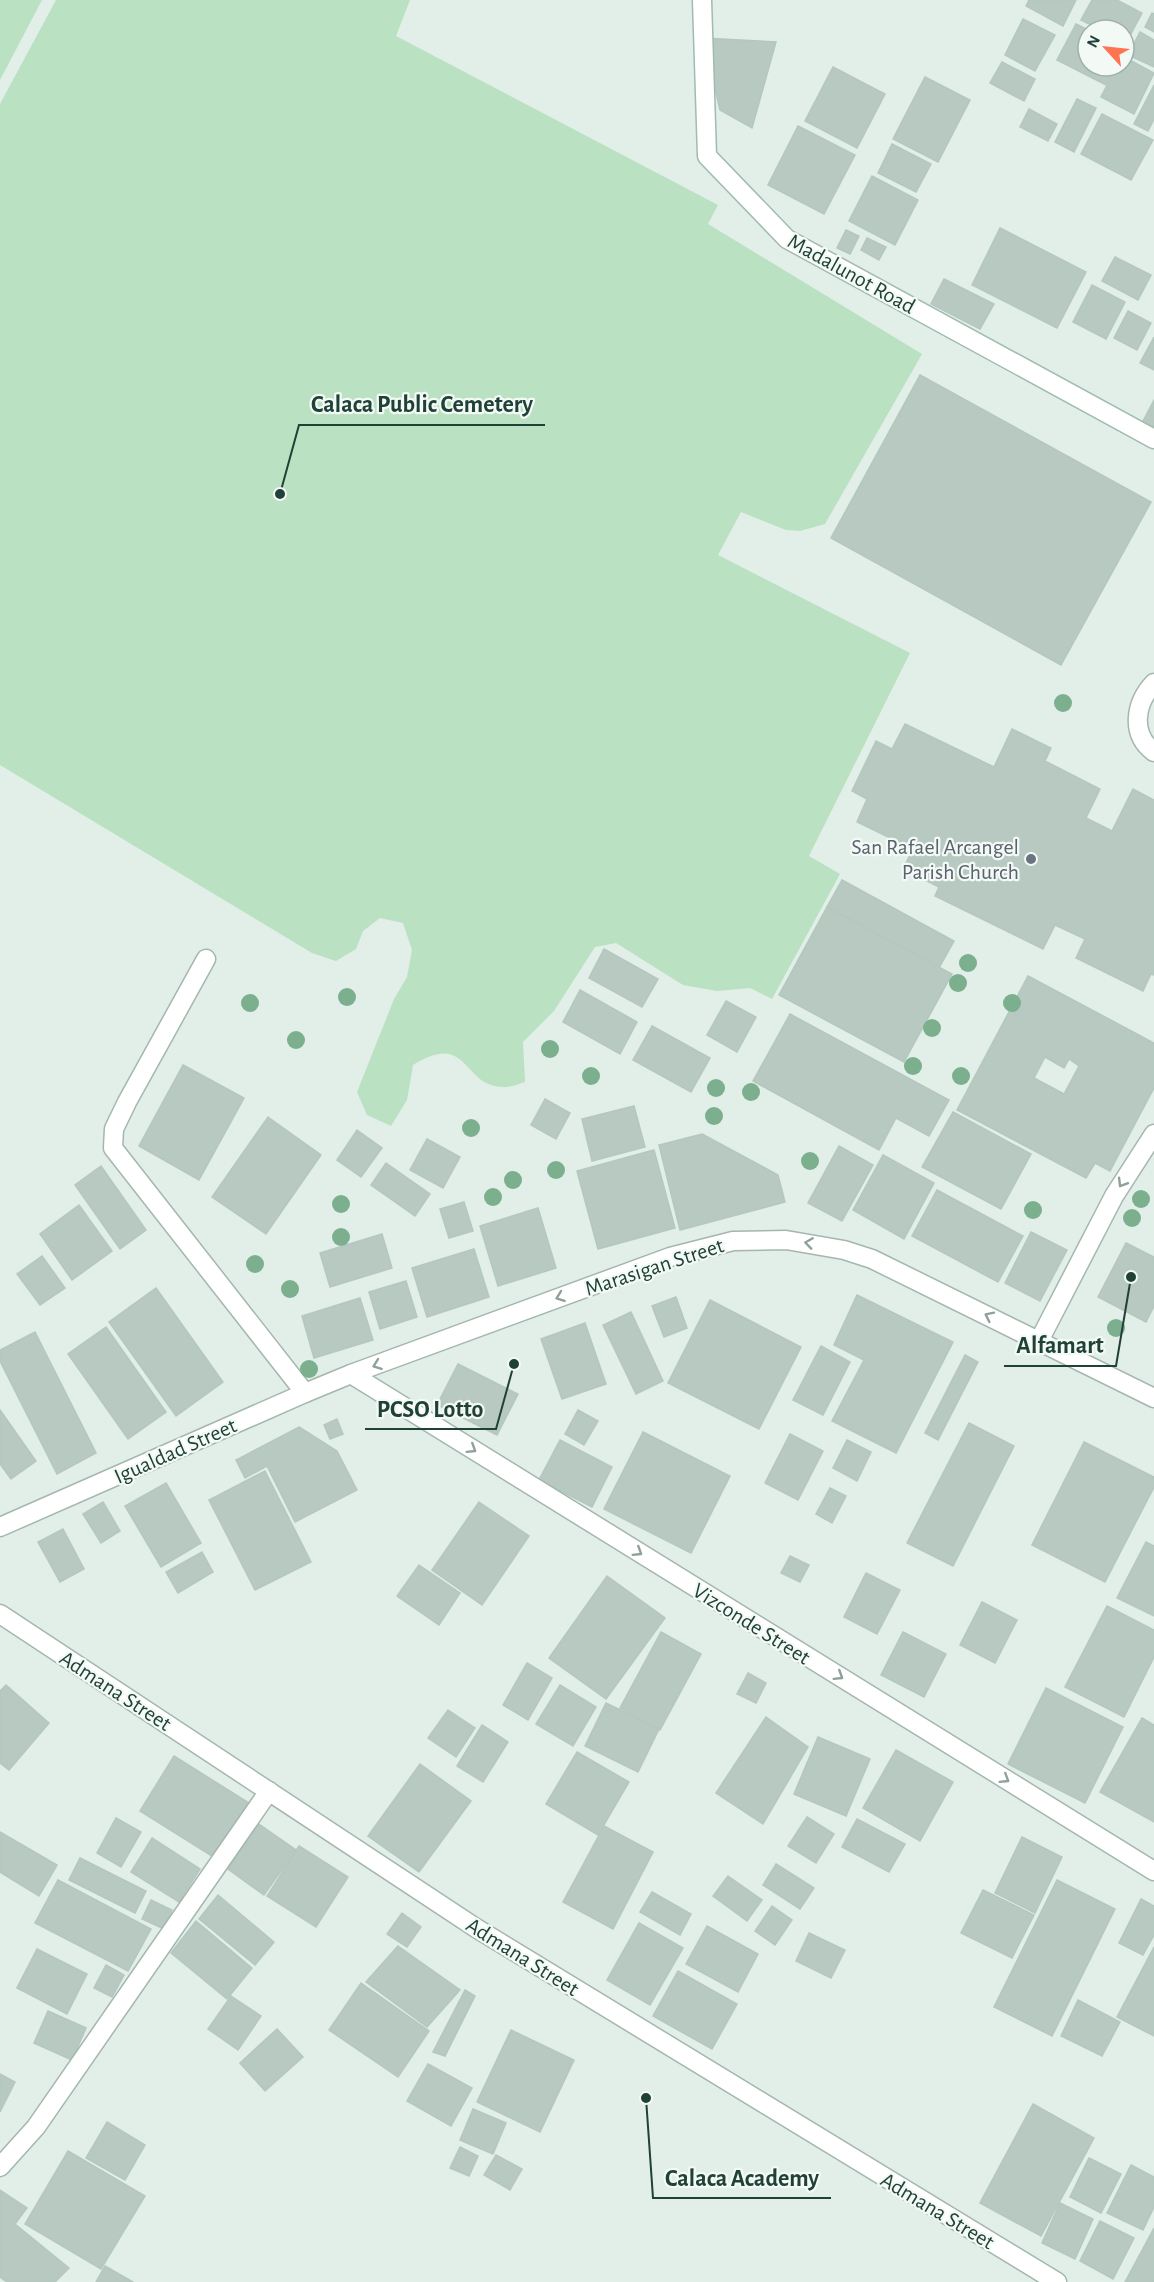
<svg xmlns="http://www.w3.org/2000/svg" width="1154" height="2282" font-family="'Alegreya Sans',sans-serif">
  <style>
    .green { fill: #bae1c2 }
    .building { fill: #b7c9c1; stroke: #b4c8bf; stroke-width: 1.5; fill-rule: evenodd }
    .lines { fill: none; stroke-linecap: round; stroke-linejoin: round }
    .service-casing { stroke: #a4b7af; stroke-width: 21 }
    .minor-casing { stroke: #a4b7af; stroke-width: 21 }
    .tertiary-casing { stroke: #a4b7af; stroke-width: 21 }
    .secondary-casing { stroke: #a0bbb0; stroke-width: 21 }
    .service { stroke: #fff; stroke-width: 18 }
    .minor { stroke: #fff; stroke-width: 18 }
    .tertiary { stroke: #fff; stroke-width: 18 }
    .secondary { stroke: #fff; stroke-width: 18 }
    .tree { fill: #7baf8e }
    .oneway { stroke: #90a09b }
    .worship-dot { fill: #6b7280; stroke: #f3faf6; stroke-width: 2 }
    .labels { text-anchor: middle; stroke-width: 4.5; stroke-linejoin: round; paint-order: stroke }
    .street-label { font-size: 22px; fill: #204137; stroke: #f3faf6 }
    .worship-label { font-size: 22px; fill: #5b616d; stroke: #f3faf6; text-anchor: end }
    .leader { fill: none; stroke: #204137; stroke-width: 2 }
    .callout-dot { fill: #204137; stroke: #f3faf6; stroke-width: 2 }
    .callout-label { font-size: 24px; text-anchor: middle; font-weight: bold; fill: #204137; stroke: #f3faf6; stroke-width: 4.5; stroke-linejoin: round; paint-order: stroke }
  </style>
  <rect width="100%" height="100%" fill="#e2eee8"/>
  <g class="green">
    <polygon points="0,0 42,0 0,80"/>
    <path d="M56,0H410L396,36L718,205L708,224L922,354L825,524L800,531L786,530L741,512L718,555L910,653L809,856L840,874L772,999L750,988L717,991L683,985L616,943L595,947L554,1011L523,1042L525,1082C518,1084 509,1088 502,1087C462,1086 469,1030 413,1065L407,1100L391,1126L367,1115L357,1092L394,999L407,977L412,950L403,923L380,918L363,931L356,949L336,961L312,953L0,765V104Z"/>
  </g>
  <g class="building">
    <polygon points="1029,0 1076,0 1063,26 1026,6"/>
    <polygon points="1092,0 1117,0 1142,13 1126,43 1124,42 1124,30 1101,30 1081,20"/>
    <polygon points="1152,13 1154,14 1154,32 1145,27"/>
    <polygon points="1023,19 1055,35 1035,71 1005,55"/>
    <polygon points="1076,24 1088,30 1088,66 1115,66 1106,85 1057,60"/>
    <polygon points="1140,32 1154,40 1154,67 1128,55"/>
    <polygon points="703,38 776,42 752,128 720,110"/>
    <polygon points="1124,57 1154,73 1134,114 1101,97 1117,66 1124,66"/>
    <polygon points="1002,62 1035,79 1024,101 990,83"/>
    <polygon points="833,67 885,94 857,148 805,121"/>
    <polygon points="925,77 970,100 938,162 893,139"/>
    <polygon points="1154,85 1154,119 1148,131 1134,124"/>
    <polygon points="1077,99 1096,108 1074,152 1055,142"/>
    <polygon points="1029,109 1057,124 1048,141 1020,127"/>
    <polygon points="1102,114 1153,140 1131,180 1081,154"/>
    <polygon points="798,126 855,155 824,214 768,185"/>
    <polygon points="892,144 931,164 916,192 878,173"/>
    <polygon points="872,176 918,200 895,245 849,221"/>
    <polygon points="1000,228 1086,272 1057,328 972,285"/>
    <polygon points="846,230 859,236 850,254 837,248"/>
    <polygon points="867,238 886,247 879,260 861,250"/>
    <polygon points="1115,257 1151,275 1138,300 1102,281"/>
    <polygon points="944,279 994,304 980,329 931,304"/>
    <polygon points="1092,285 1125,302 1106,339 1073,322"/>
    <polygon points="1128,311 1151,323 1137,350 1114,338"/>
    <polygon points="1154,337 1154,370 1140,363"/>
    <polygon points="920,375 1151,502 1061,665 831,538"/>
    <polygon points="1154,400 1154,434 1140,427"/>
    <polygon points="905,724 994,767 1012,729 1051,748 1045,761 1100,789 1086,818 1112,831 1133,789 1154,800 1154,975 1151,974 1143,991 1076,958 1085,939 1055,925 1043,949 935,896 939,887 903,869 913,849 857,822 867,799 852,791 876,741 892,749"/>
    <polygon points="842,880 954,941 939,968 827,907"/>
    <polygon points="827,907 952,974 904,1062 779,995"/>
    <polygon points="604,949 658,979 642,1007 589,978"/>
    <path d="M1028,976L1154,1043V1088L1110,1171L1095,1163L1086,1178L957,1110ZM1045,1057L1064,1068L1069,1059L1079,1066L1064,1094L1034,1078Z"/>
    <polygon points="580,990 637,1022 620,1054 563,1022"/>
    <polygon points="726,1001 756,1017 737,1052 707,1035"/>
    <polygon points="790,1014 949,1100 929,1136 896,1118 879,1150 753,1081"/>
    <polygon points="652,1026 710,1058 691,1092 633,1060"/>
    <polygon points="183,1065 244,1098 199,1180 139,1146"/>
    <polygon points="545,1099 570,1113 556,1139 531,1125"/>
    <polygon points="634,1106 645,1147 592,1161 582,1119"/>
    <polygon points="953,1112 1031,1154 1001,1209 922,1167"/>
    <polygon points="268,1117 321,1155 266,1234 212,1197"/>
    <polygon points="357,1130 382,1148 361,1177 337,1160"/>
    <polygon points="702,1134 778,1175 785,1202 680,1230 659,1145"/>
    <polygon points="427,1139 460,1157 443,1188 410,1170"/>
    <polygon points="839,1146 873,1165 842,1221 808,1203"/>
    <polygon points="654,1150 675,1228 598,1249 577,1171"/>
    <polygon points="883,1155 934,1183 904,1239 853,1210"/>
    <polygon points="386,1163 430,1194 415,1216 371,1185"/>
    <polygon points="101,1166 146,1230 120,1249 75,1185"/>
    <polygon points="937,1190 1023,1236 998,1282 912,1236"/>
    <polygon points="464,1202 473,1231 449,1238 440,1209"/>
    <polygon points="79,1205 112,1251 72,1280 40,1234"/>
    <polygon points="538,1208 556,1268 498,1286 480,1226"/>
    <polygon points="1031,1232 1067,1250 1040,1301 1005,1283"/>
    <polygon points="382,1234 392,1268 330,1287 320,1253"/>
    <polygon points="1126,1243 1154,1257 1154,1306 1146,1322 1098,1297"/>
    <polygon points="474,1249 489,1297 427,1317 412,1268"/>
    <polygon points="42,1256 65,1288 40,1305 17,1274"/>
    <polygon points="406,1281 417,1317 380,1329 369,1292"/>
    <polygon points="156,1288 223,1382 176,1416 109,1322"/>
    <polygon points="857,1295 953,1342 896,1453 832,1421 864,1360 834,1345"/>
    <polygon points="676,1297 687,1328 664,1337 652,1306"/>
    <polygon points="360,1298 373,1340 314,1358 302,1316"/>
    <polygon points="710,1300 801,1347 759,1429 668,1383"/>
    <polygon points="631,1312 663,1381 636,1394 603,1325"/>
    <polygon points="585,1323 606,1384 562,1399 541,1339"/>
    <polygon points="106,1327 166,1412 128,1439 68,1354"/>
    <polygon points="35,1332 96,1453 57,1474 0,1361 0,1350"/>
    <polygon points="821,1346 850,1362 823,1415 793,1400"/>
    <polygon points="965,1355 978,1362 938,1440 925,1433"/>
    <polygon points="458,1364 518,1394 497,1435 437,1405"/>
    <polygon points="0,1410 36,1461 11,1479 0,1464"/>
    <polygon points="578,1410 598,1421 584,1445 565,1434"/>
    <polygon points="337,1419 343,1434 330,1439 324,1425"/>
    <polygon points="969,1423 1014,1446 953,1566 907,1543"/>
    <polygon points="299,1427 337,1451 357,1490 295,1522 267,1466 245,1478 236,1460"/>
    <polygon points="643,1432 730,1476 691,1553 604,1509"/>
    <polygon points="790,1434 823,1451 798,1500 765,1483"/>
    <polygon points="560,1440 612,1467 592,1507 539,1480"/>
    <polygon points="847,1440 871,1452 857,1481 833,1468"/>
    <polygon points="1084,1442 1154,1477 1154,1487 1105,1582 1032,1545"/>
    <polygon points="265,1471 311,1562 255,1590 209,1500"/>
    <polygon points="166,1483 201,1543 161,1567 125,1506"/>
    <polygon points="830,1488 846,1496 832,1523 816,1514"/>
    <polygon points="103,1502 120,1531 101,1543 83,1514"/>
    <polygon points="479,1502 529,1536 482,1605 432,1570"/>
    <polygon points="63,1529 84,1569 60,1582 38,1542"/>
    <polygon points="1146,1542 1154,1546 1154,1616 1117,1598"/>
    <polygon points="202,1552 213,1572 178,1593 166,1572"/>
    <polygon points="790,1556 809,1565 800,1582 781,1573"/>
    <polygon points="419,1565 460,1593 439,1625 397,1596"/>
    <polygon points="866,1573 900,1590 877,1634 844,1617"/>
    <polygon points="607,1576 665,1618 606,1699 549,1658"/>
    <polygon points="982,1602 1017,1620 995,1663 960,1645"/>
    <polygon points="1107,1606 1154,1630 1154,1657 1124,1717 1065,1687"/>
    <polygon points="661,1632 701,1654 660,1730 620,1708"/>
    <polygon points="903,1632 946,1654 924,1697 881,1675"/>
    <polygon points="527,1663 552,1678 528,1720 503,1705"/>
    <polygon points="748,1673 766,1683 756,1703 737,1694"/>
    <polygon points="6,1685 49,1723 9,1770 0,1763 0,1691"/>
    <polygon points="560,1685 596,1707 573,1746 536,1724"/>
    <polygon points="1046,1688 1123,1727 1085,1803 1008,1764"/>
    <polygon points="606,1703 659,1729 638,1772 585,1746"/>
    <polygon points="448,1710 475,1728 456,1757 428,1738"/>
    <polygon points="766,1717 808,1747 763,1824 716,1793"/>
    <polygon points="1142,1718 1154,1725 1154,1822 1100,1792"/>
    <polygon points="482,1725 508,1742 483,1782 457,1766"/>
    <polygon points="818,1737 870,1759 846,1816 794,1794"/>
    <polygon points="896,1750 953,1782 920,1841 863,1808"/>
    <polygon points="577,1752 629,1782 598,1835 546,1804"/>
    <polygon points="174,1756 249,1803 215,1858 140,1811"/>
    <polygon points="420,1764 471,1801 419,1872 368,1836"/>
    <polygon points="807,1817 834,1834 816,1863 788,1846"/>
    <polygon points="116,1818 141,1832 121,1867 97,1853"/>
    <polygon points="857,1819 905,1844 889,1872 842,1847"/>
    <polygon points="259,1824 296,1850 264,1895 228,1869"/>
    <polygon points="604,1826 653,1852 613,1929 563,1902"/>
    <polygon points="0,1832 57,1865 39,1896 0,1872"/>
    <polygon points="1022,1837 1062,1857 1035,1913 995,1893"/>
    <polygon points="152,1838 200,1869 179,1902 131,1872"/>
    <polygon points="299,1846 348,1877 316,1927 267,1896"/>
    <polygon points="80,1858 146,1891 135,1913 69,1880"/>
    <polygon points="776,1864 814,1888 800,1909 763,1885"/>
    <polygon points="728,1876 762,1900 747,1921 713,1896"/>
    <polygon points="58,1880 151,1929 128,1971 35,1923"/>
    <polygon points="1057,1880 1115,1909 1052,2036 994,2007"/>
    <polygon points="983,1890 1034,1915 1012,1958 961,1933"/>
    <polygon points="652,1892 691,1914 680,1935 640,1912"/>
    <polygon points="218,1895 274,1942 255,1965 199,1919"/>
    <polygon points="1141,1899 1154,1906 1154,1935 1143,1955 1119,1943"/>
    <polygon points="151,1900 172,1910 164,1929 142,1919"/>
    <polygon points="772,1906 792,1920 775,1945 755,1931"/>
    <polygon points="402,1913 421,1927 407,1947 387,1934"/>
    <polygon points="196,1921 252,1968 227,1999 171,1953"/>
    <polygon points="639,1923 683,1948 650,2005 607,1980"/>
    <polygon points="707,1926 758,1954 738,1992 686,1964"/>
    <polygon points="809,1933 845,1950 831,1978 796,1961"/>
    <polygon points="398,1946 460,1990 427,2027 366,1982"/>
    <polygon points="1154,1947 1154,2036 1117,2017"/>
    <polygon points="37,1949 87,1974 67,2014 17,1988"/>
    <polygon points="106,1965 124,1975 112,1997 94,1988"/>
    <polygon points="678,1971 737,2004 712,2049 653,2016"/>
    <polygon points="361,1983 429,2031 398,2077 329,2030"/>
    <polygon points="465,1990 475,1996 445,2056 433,2052"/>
    <polygon points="231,1996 261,2016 238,2050 208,2029"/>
    <polygon points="1078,2000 1120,2022 1102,2056 1061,2036"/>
    <polygon points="48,2011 86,2028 72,2060 34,2043"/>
    <polygon points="277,2029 303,2057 265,2091 240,2063"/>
    <polygon points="511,2030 574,2060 540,2132 477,2102"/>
    <polygon points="428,2064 472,2088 451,2126 407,2101"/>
    <polygon points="0,2074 15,2082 0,2112"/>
    <polygon points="1033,2104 1094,2138 1041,2236 980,2203"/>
    <polygon points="473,2109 506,2123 493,2154 460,2140"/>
    <polygon points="107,2122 145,2145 125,2180 86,2158"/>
    <polygon points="460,2147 478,2156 469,2176 450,2168"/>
    <polygon points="68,2151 145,2196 101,2269 25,2224"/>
    <polygon points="496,2155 522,2169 510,2190 484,2175"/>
    <polygon points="1089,2158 1121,2174 1101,2213 1070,2197"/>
    <polygon points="1131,2165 1154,2177 1154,2207 1143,2230 1107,2213"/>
    <polygon points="0,2190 27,2208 15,2224 69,2268 55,2282 7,2282 0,2277"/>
    <polygon points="1060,2203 1093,2219 1075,2259 1042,2243"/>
    <polygon points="1100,2221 1134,2238 1113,2279 1080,2261"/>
    <polygon points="1154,2228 1154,2282 1125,2282"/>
    <polygon points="105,2266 133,2282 96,2282"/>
  </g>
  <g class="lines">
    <g class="service-casing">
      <g id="service">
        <path d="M1154,683C1135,703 1130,734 1154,752"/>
        <polyline points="1039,1341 1114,1196 1154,1134"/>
      </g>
    </g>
    <g class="minor-casing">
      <g id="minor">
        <polyline points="206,959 127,1102 114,1129 113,1148 305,1393"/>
        <polyline points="0,1614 476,1928 1057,2282"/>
        <polyline points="0,2167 36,2127 269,1791"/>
      </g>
    </g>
    <g class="tertiary-casing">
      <g id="tertiary">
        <polyline points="351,1374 1154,1871"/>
        <polyline points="0,1527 305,1393 351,1374 670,1257 733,1241 786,1240 844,1250 872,1259 1154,1398"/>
      </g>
    </g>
    <g class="secondary-casing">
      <polyline id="secondary" points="702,0 707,156 787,239 1154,439"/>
    </g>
    <use href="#service" class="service"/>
    <use href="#minor" class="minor"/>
    <use href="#tertiary" class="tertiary"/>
    <use href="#secondary" class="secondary"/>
  </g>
  <g class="tree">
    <circle cx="1063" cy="703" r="9"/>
    <circle cx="968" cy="963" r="9"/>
    <circle cx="958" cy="983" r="9"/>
    <circle cx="347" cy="997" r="9"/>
    <circle cx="250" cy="1003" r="9"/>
    <circle cx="1012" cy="1003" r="9"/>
    <circle cx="932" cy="1028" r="9"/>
    <circle cx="296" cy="1040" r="9"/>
    <circle cx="550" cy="1049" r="9"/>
    <circle cx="913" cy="1066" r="9"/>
    <circle cx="591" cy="1076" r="9"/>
    <circle cx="961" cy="1076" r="9"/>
    <circle cx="716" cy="1088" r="9"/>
    <circle cx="751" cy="1092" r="9"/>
    <circle cx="714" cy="1116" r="9"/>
    <circle cx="471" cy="1128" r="9"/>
    <circle cx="810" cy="1161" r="9"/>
    <circle cx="556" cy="1170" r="9"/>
    <circle cx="513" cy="1180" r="9"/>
    <circle cx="493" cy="1197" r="9"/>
    <circle cx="1141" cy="1199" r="9"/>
    <circle cx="341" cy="1204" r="9"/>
    <circle cx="1033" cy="1210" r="9"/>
    <circle cx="1132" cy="1218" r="9"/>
    <circle cx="341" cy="1237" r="9"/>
    <circle cx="255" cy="1264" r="9"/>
    <circle cx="290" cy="1289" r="9"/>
    <circle cx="1116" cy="1328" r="9"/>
    <circle cx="309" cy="1369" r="9"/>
  </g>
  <defs><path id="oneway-chevron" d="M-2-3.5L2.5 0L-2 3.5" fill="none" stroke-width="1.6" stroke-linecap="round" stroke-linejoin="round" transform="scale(1.5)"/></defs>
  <g class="oneway">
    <use href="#oneway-chevron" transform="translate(1122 1183) rotate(121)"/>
    <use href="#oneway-chevron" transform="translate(809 1243) rotate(-172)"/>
    <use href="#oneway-chevron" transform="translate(560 1297) rotate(160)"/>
    <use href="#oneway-chevron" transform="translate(989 1316) rotate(-154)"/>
    <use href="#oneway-chevron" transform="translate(377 1365) rotate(160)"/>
    <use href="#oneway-chevron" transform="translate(472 1449) rotate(32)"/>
    <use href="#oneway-chevron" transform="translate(638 1552) rotate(32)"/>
    <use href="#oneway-chevron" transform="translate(839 1676) rotate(32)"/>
    <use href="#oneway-chevron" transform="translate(1005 1779) rotate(32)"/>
  </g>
  <circle class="worship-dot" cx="1031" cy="859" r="6"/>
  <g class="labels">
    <g class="street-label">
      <text transform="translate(852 273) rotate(29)" y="8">Madalunot Road</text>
      <text transform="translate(654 1266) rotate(-18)" y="8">Marasigan Street</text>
      <text transform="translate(175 1450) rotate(-24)" y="8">Igualdad Street</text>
      <text transform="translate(752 1623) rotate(32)" y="8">Vizconde Street</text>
      <text transform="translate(116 1690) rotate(33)" y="8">Admana Street</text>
      <text transform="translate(523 1956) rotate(32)" y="8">Admana Street</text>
      <text transform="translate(938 2210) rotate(31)" y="8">Admana Street</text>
    </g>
    <g class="worship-label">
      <text x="1019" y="854">San Rafael Arcangel<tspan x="1019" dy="25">Parish Church</tspan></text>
    </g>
  </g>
  <path class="leader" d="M280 494L299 425H545M1131 1277L1116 1366H1004M514 1364L496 1429H365M646 2098L653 2198H831"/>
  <g class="callout-dot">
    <circle cx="280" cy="494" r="6"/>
    <circle cx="1131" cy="1277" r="6"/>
    <circle cx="514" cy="1364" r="6"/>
    <circle cx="646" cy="2098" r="6"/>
  </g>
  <g class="callout-label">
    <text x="422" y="412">Calaca Public Cemetery</text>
    <text x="1060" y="1353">Alfamart</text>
    <text x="430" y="1417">PCSO Lotto</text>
    <text x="742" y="2186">Calaca Academy</text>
  </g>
  <g transform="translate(1106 48) rotate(297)"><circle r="28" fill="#f3faf6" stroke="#9fb0aa" stroke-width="1.5"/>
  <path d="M0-4.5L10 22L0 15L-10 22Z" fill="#fe7450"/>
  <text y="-9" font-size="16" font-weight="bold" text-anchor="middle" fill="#204137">N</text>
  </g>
</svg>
